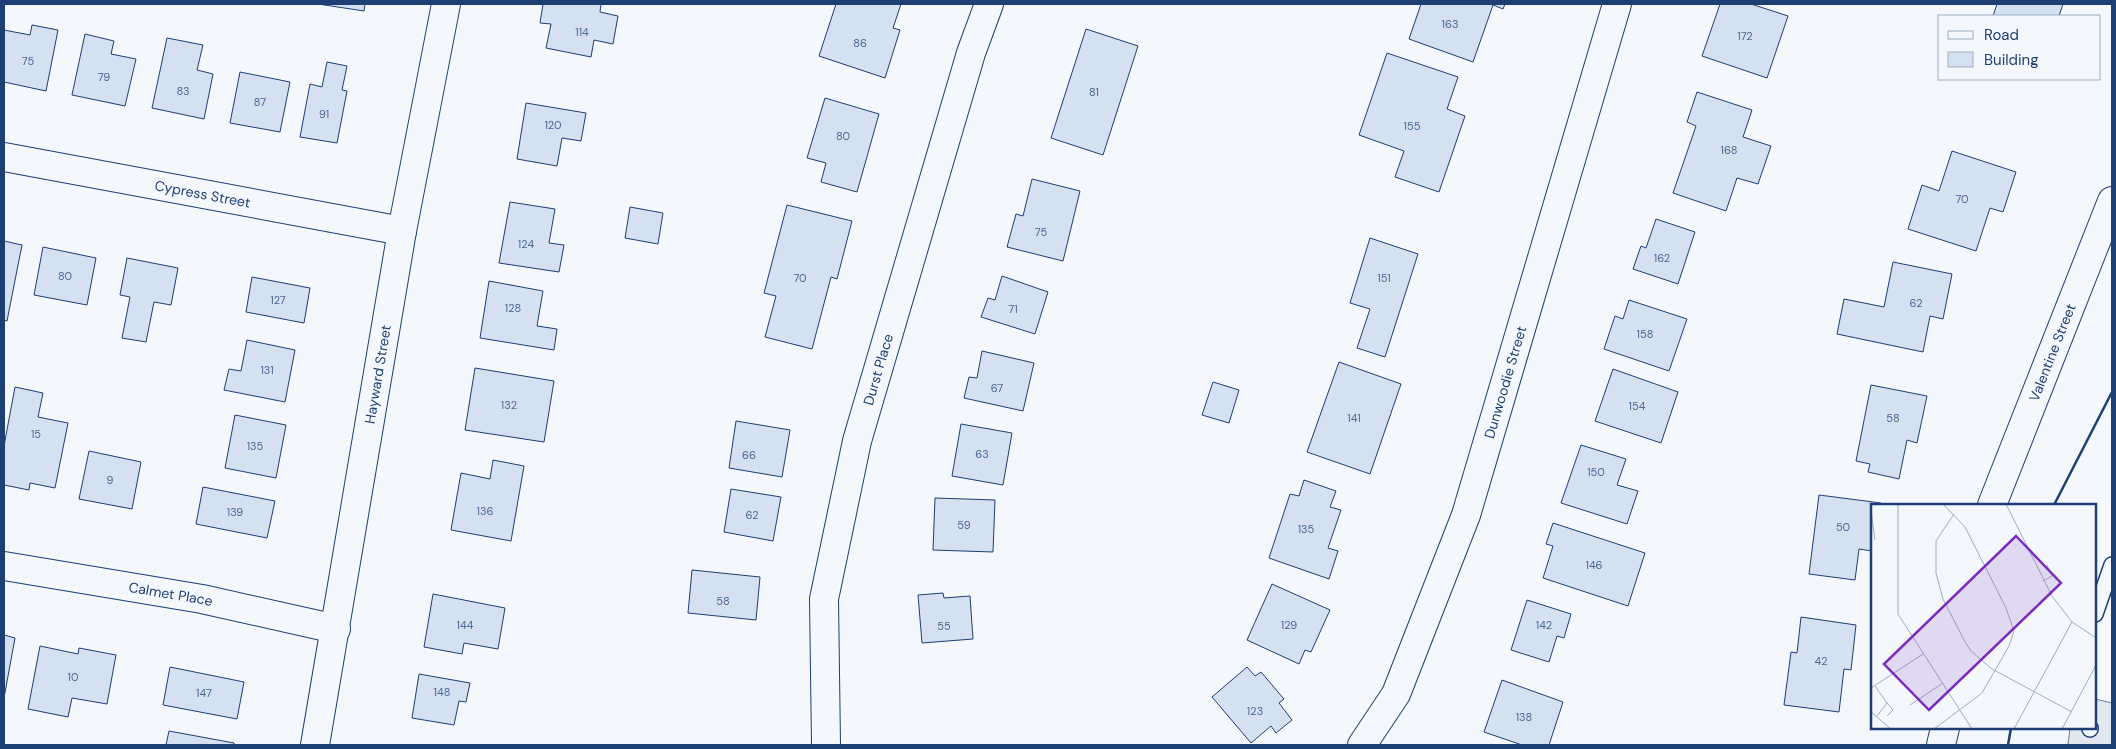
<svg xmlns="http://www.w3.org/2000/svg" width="2116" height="749" font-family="'DM Sans',sans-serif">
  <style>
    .parking { fill: #e3e8f0; stroke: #687fa3 }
    .building { fill: #d5e0f0; stroke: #1d3f73 }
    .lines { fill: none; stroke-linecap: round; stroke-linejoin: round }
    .lane-casing { stroke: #1d3f73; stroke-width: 18 }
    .street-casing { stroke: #1d3f73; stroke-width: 30 }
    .secondary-casing { stroke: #1d3f73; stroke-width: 30 }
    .lane { stroke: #f4f7fb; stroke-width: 15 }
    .street { stroke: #f4f7fb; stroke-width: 28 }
    .secondary { stroke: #f4f7fb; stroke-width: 28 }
    .wall { stroke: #1d3f73; stroke-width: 2.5 }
    .labels { text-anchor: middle; stroke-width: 4; stroke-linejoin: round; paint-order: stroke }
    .number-label { font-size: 11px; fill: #4b6792 }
    .street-label { font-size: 14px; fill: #1d3f73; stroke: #f4f7fb }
    .inset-road { fill: none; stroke: #9eadc5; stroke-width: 1 }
    .view { fill: #7b2cbf; fill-opacity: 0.15; stroke: #7b2cbf; stroke-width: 2.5 }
    .inset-edge { fill: none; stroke: #1d3f73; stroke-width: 2.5 }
  </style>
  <rect width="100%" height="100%" fill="#f4f7fb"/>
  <polygon class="parking" points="2095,699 2112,703 2112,745 2068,745 2070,728 2095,728"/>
  <g class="building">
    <polygon points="318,4 365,4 364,11"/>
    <polygon points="543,4 601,4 600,12 618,16 613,44 594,40 591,57 546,48 551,24 540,23"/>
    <polygon points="836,4 901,4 893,28 900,30 885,78 819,56"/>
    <polygon points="1421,4 1505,4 1503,9 1493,5 1473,62 1409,39"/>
    <polygon points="1720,4 1751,4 1788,16 1767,78 1702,56"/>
    <polygon points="1997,4 2063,4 2059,16 1993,16"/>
    <polygon points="32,25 58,30 46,91 4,82 4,30 30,35"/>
    <polygon points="1086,29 1138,46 1103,155 1051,138"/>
    <polygon points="85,34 114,41 111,54 136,59 125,106 72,95"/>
    <polygon points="167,38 203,45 197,70 213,74 204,119 152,108"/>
    <polygon points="1387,53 1458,77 1447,109 1465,116 1439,192 1395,177 1404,151 1359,135"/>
    <polygon points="327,62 347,66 342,90 347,91 337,143 300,137 310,84 322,87"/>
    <polygon points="240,72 290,82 280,132 230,123"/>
    <polygon points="1697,92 1752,110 1743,137 1771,146 1758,184 1737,178 1726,211 1673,193 1696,126 1687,122"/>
    <polygon points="825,98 879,114 857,192 821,182 826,163 807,158"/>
    <polygon points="526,103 586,113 581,141 562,138 557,166 517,159"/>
    <polygon points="1952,151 2016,172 2003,212 1990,208 1976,251 1908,229 1922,185 1939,191"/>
    <polygon points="1032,179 1080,191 1063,261 1007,247 1016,214 1023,216"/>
    <polygon points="510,202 555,209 549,243 564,245 559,272 499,263"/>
    <polygon points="787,205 852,221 837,279 831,277 812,349 765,337 776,296 764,293"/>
    <polygon points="630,207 663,213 658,244 625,238"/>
    <polygon points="1656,219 1695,232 1678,284 1633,269 1641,246 1646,248"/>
    <polygon points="1370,238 1418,254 1385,357 1357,348 1370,309 1350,303"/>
    <polygon points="4,241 22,245 7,321 4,320"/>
    <polygon points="43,247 96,258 87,305 34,295"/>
    <polygon points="127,258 178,268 171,305 154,302 146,342 122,338 130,297 120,295"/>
    <polygon points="1893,262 1952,274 1943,319 1930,316 1923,352 1837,334 1844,299 1884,307"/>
    <polygon points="1002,276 1048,292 1035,334 981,317 988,298 995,300"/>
    <polygon points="252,277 310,288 304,323 246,312"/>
    <polygon points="489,281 543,291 537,326 557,329 554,350 480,338"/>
    <polygon points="1629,300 1687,319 1669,371 1604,349 1615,316 1623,319"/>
    <polygon points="247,340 295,350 285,402 224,390 229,369 241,371"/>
    <polygon points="982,351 1034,363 1023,411 964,398 969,377 977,378"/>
    <polygon points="1339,362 1401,384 1370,474 1307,452"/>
    <polygon points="475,368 554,381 544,442 465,430"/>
    <polygon points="1613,369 1678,392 1661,443 1595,421"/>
    <polygon points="1213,382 1239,390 1229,423 1202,415"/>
    <polygon points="1871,385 1927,396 1917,443 1907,440 1899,479 1868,472 1870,464 1856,461"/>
    <polygon points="15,387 43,393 38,417 68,423 55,488 30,483 29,490 4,485 4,446"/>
    <polygon points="235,415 286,425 276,478 225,468"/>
    <polygon points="736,421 790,430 782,477 729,468"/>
    <polygon points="961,424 1012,433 1003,485 952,476"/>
    <polygon points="1581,445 1626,459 1617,485 1638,491 1627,524 1561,503"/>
    <polygon points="89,451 141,462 132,509 79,499"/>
    <polygon points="493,460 524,466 511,541 451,530 461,473 490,479"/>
    <polygon points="1304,480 1336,491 1330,507 1341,510 1328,548 1338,551 1329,579 1269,558 1290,494 1299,496"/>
    <polygon points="203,487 275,501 267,538 196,524"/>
    <polygon points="731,489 781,497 773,541 724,532"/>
    <polygon points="1819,495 1881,503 1880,505 1872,505 1872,551 1859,549 1855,580 1809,574"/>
    <polygon points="935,498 995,500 993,552 933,550"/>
    <polygon points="1553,523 1645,553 1628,606 1543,578 1553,546 1546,544"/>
    <polygon points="692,570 760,577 756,620 688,613"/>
    <polygon points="1272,584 1330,610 1311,652 1305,650 1299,664 1247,640"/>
    <polygon points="943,593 944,598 970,596 973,639 922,643 918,595"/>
    <polygon points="433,594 505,608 498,649 464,643 462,654 424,647"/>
    <polygon points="1527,600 1571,614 1564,638 1557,636 1549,662 1511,650"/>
    <polygon points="1801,617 1856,625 1851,670 1844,669 1839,712 1784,705 1791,652 1797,653"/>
    <polygon points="4,635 15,638 4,698"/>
    <polygon points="40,646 78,654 79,648 116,655 107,704 72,698 68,717 28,709"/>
    <polygon points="170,667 244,682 237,719 163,705"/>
    <polygon points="1247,667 1255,676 1261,672 1284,699 1279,703 1292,720 1276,733 1271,726 1251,743 1212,697"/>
    <polygon points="419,674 470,683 466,702 459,701 454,725 412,718"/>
    <polygon points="1502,680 1563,702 1549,745 1522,745 1484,732"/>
    <polygon points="169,731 234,743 234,745 166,745"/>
  </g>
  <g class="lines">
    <g class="lane-casing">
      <g id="lane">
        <polyline points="2095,614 2112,565"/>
        <polyline points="2090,728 2090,729"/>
      </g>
    </g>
    <g class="street-casing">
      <g id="street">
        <path id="s1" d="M4,157L402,231"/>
        <path id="s2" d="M4,566L202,599L336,629"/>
        <path id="s3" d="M315,745L402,231L446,4"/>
        <path id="s4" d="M826,745L824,599L857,441L971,53L989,4"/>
        <path id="s5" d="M1362,745L1396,694L1466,515L1617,4"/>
      </g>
    </g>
    <g class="secondary-casing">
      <g id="secondary">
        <path id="s6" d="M1992,505L2112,201"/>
        <polyline points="1941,745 1945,728"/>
      </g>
    </g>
    <use href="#lane" class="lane"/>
    <use href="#street" class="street"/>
    <use href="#secondary" class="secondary"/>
    <g class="wall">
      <polyline points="2054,505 2112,392"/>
      <polyline points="2008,745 2011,728"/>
    </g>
  </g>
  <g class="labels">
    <g class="number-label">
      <text x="1450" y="28">163</text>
      <text x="582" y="36">114</text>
      <text x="1745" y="40">172</text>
      <text x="860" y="47">86</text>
      <text x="28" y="65">75</text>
      <text x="104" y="81">79</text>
      <text x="183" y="95">83</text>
      <text x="1094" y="96">81</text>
      <text x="260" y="106">87</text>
      <text x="324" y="118">91</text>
      <text x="553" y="129">120</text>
      <text x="1412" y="130">155</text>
      <text x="843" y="140">80</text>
      <text x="1729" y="154">168</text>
      <text x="1962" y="203">70</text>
      <text x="1041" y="236">75</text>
      <text x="526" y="248">124</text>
      <text x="1662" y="262">162</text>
      <text x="65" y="280">80</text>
      <text x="800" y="282">70</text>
      <text x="1384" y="282">151</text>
      <text x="278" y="304">127</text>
      <text x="1916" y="307">62</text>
      <text x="513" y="312">128</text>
      <text x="1013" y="313">71</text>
      <text x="1645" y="338">158</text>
      <text x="267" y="374">131</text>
      <text x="997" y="392">67</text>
      <text x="509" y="409">132</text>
      <text x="1637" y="410">154</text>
      <text x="1354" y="422">141</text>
      <text x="1893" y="422">58</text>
      <text x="36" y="438">15</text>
      <text x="255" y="450">135</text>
      <text x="982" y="458">63</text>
      <text x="749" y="459">66</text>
      <text x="1596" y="476">150</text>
      <text x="110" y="484">9</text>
      <text x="485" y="515">136</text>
      <text x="235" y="516">139</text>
      <text x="752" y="519">62</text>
      <text x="964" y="529">59</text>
      <text x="1843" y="531">50</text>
      <text x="1306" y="533">135</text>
      <text x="1594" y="569">146</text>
      <text x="723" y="605">58</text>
      <text x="465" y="629">144</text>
      <text x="1289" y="629">129</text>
      <text x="1544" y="629">142</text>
      <text x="944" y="630">55</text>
      <text x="1821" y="665">42</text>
      <text x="73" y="681">10</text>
      <text x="442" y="696">148</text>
      <text x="204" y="697">147</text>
      <text x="1255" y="715">123</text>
      <text x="1524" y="721">138</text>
    </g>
    <g class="street-label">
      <text dy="5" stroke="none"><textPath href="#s1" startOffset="202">Cypress Street</textPath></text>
      <text dy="5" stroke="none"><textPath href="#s6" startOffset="164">Valentine Street</textPath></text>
      <text dy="5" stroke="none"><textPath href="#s4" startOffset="382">Durst Place</textPath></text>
      <text dy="5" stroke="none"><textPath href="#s3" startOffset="376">Hayward Street</textPath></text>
      <text dy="5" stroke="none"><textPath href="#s5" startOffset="392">Dunwoodie Street</textPath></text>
      <text dy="5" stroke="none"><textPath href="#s2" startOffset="169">Calmet Place</textPath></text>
    </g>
  </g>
  <g transform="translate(1871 504)">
    <rect width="225" height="225" fill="#f4f7fb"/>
    <path class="inset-road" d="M27,0V110L101,225M135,0L181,92L201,118L225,134M0,7L4,36M83,10L65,37V69L72,95L93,136L100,147L121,165L201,208M172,77L181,72L176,61M4,182L16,199M0,184L52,150M39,201L72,179M0,208L20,225M6,212L16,199L22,206L16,212M63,225L111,189L138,142L143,127L135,104L94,23L72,0M143,225L201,118M191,225L225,161"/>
    <path class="view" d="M145,32L190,79L58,206L13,160Z"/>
    <rect width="225" height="225" class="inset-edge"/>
  </g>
  <rect width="2116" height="749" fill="none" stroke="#1d3f73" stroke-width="10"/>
  <rect x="1938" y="15" width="162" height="65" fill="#f4f7fb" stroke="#9eadc5"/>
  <rect x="1948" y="31" width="25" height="8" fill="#f4f7fb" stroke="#9eadc5"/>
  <text x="1984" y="40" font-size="15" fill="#1d3f73">Road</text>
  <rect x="1948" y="52" width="25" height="15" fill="#d5e0f0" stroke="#9eadc5"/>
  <text x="1984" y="65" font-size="15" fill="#1d3f73">Building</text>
</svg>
